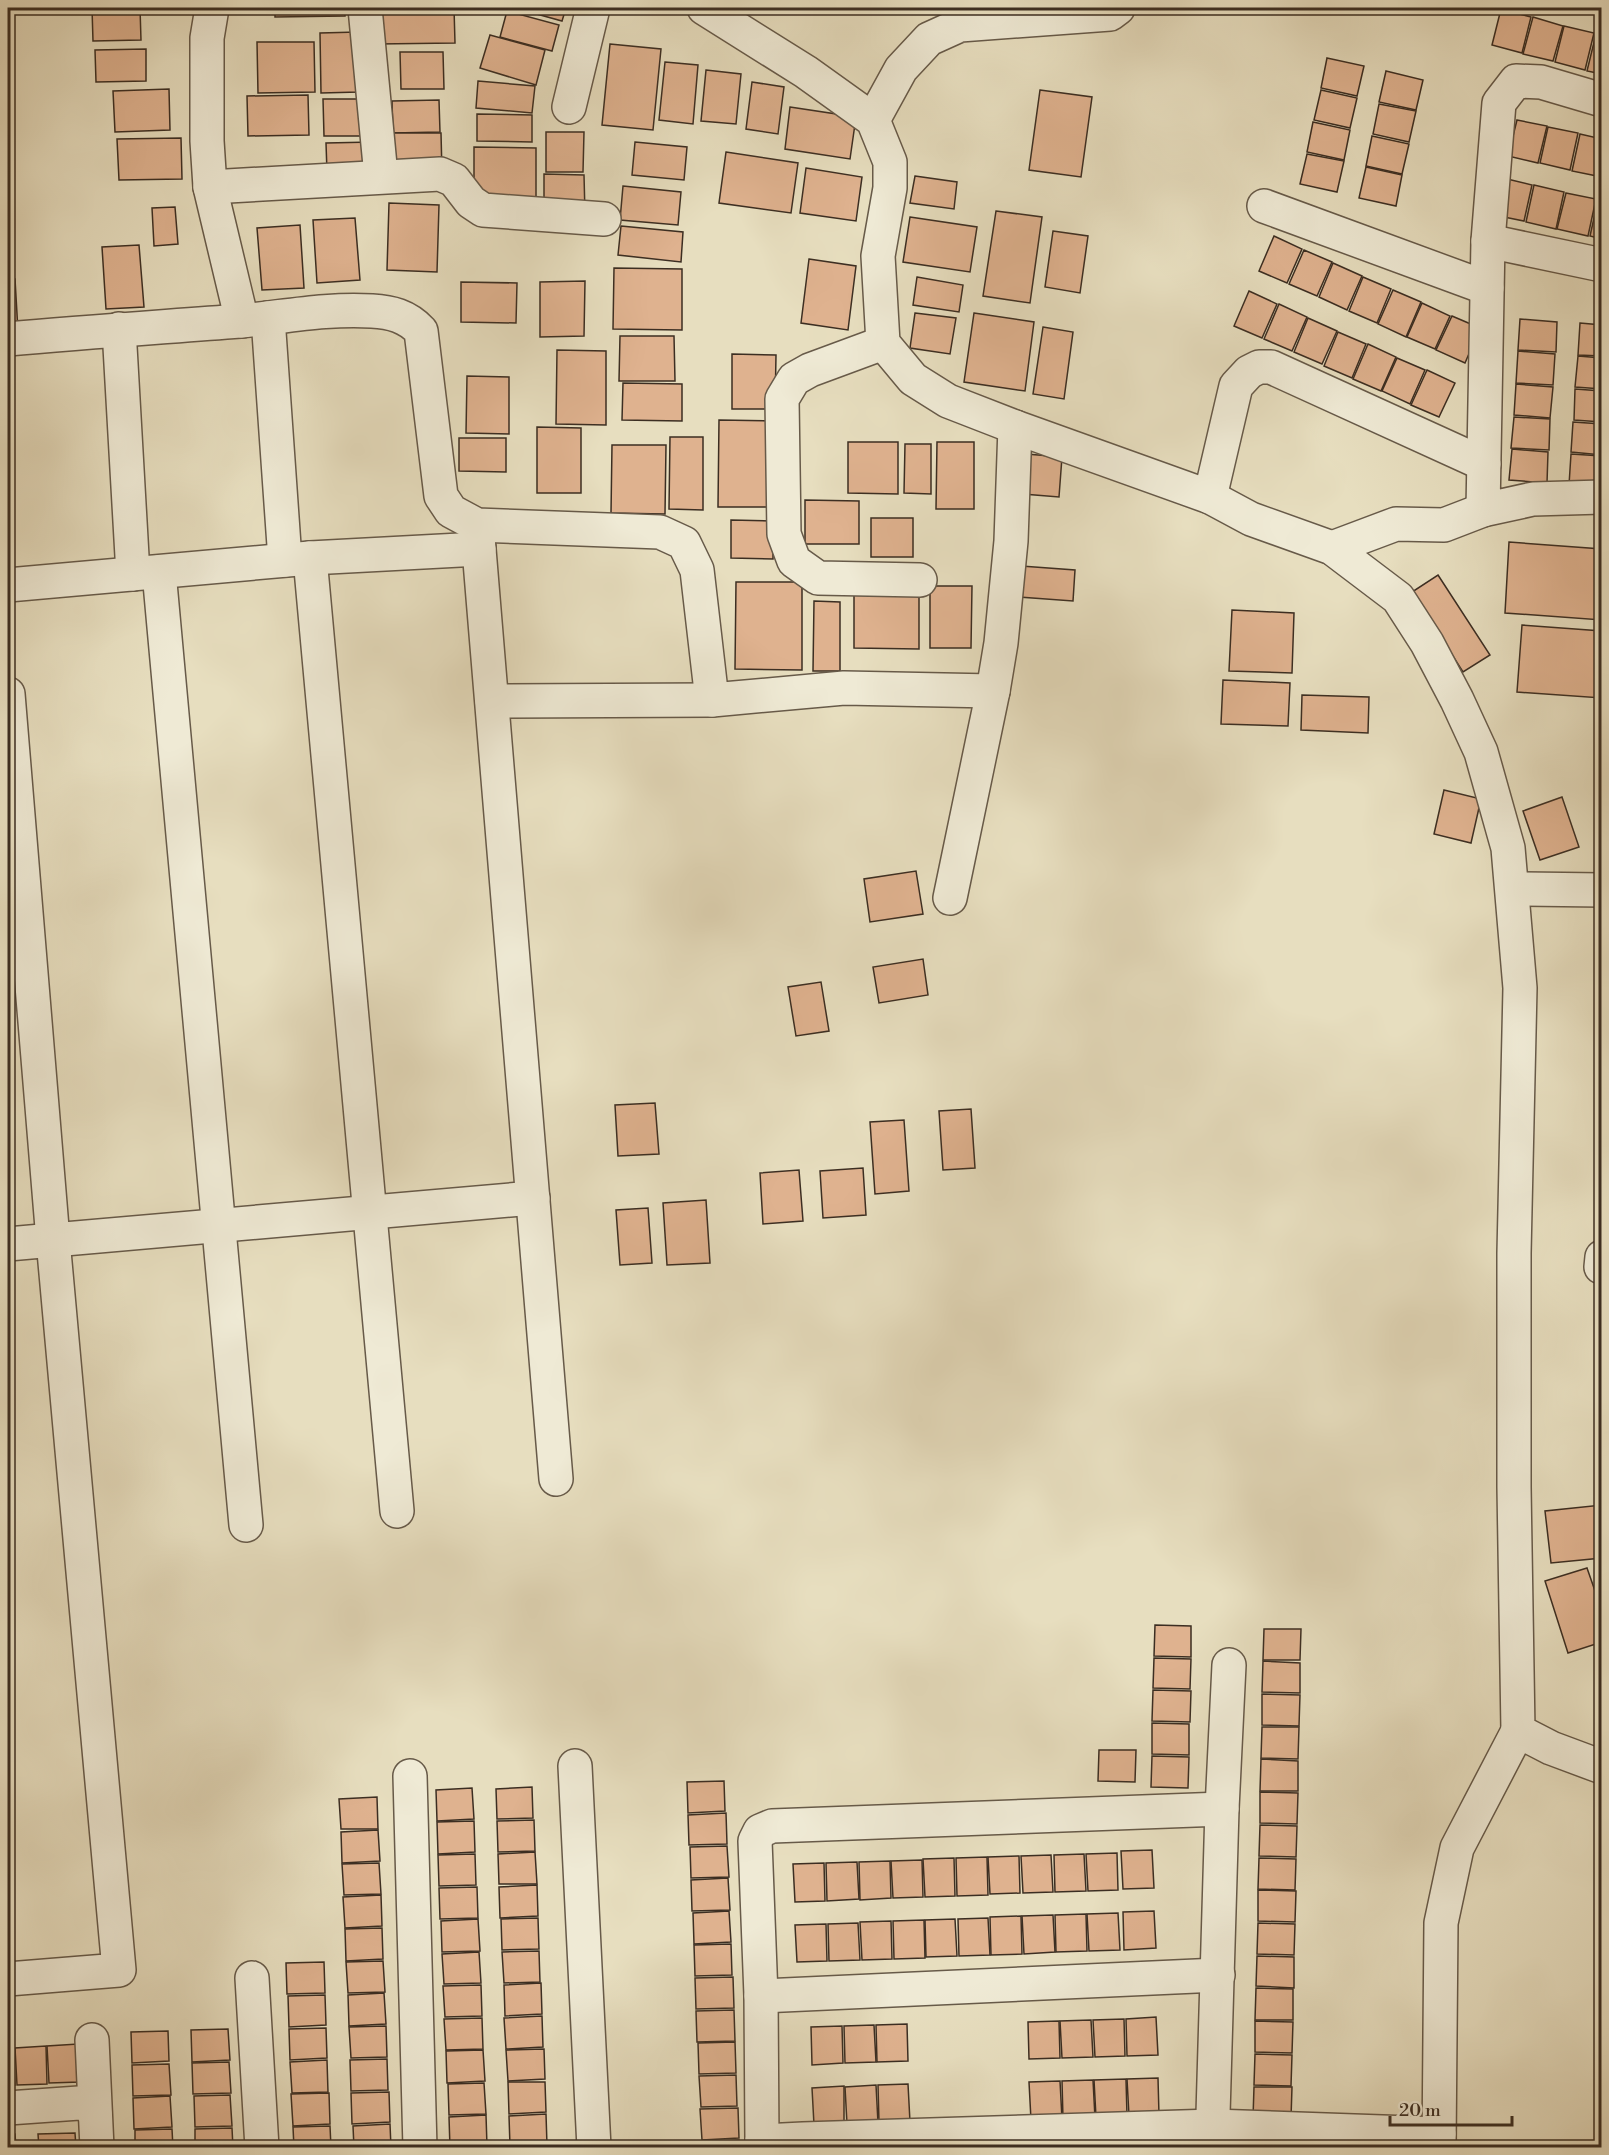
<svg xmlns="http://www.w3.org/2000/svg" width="1609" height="2155" font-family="'Libre Bodoni',serif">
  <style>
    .building { fill: #dfb28f; stroke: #3c2e22; stroke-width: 1.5 }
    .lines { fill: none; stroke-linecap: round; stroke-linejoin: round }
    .minor-casing { stroke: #675a49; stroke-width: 36 }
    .tertiary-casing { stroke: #675a49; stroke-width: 36 }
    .minor { stroke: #efead5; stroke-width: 33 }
    .tertiary { stroke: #efead5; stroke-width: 33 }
  </style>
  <rect width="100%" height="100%" fill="#e7debf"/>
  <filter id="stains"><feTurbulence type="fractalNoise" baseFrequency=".00333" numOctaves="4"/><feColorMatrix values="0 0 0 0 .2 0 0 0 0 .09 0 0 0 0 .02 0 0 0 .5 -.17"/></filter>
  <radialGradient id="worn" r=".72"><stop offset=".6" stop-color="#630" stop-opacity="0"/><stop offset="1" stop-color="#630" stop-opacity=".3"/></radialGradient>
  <g class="building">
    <polygon points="92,8 140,8 141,40 93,41"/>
    <polygon points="275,8 345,8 345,16 275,17"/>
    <polygon points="376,8 454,8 455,43 377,44"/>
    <polygon points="515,8 566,8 562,21"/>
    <polygon points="1585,8 1602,8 1602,10 1601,12"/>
    <polygon points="1501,9 1531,17 1522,53 1492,45"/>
    <polygon points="507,11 559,25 552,51 500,37"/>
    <polygon points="1533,17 1563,26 1553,61 1523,54"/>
    <polygon points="1564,26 1594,33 1585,70 1555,62"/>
    <polygon points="358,32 359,92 321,93 320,33"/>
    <polygon points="1596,34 1602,36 1602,74 1587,71"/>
    <polygon points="490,35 545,50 536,85 480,68"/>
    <polygon points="257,42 314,42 315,92 258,93"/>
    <polygon points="610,44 661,49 653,130 602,125"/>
    <polygon points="146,49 146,81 96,82 95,50"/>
    <polygon points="400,52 443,52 444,89 401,89"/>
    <polygon points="1327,58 1364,66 1357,96 1321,88"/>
    <polygon points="665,62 698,65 693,124 659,120"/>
    <polygon points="706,70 741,74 736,124 701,121"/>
    <polygon points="1386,71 1423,80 1416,110 1379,102"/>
    <polygon points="478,81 535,86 532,113 476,108"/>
    <polygon points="752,82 784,87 778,134 746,129"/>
    <polygon points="169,89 170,130 115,132 113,91"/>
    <polygon points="1040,90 1092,97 1081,177 1029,170"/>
    <polygon points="1321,90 1357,98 1350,128 1314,120"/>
    <polygon points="308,95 309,135 248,136 247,96"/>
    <polygon points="323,99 373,99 374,136 324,136"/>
    <polygon points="439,100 440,132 393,133 392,101"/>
    <polygon points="1379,104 1416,111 1409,142 1373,134"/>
    <polygon points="790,107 856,117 850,159 785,149"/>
    <polygon points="477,114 532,115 532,142 477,141"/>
    <polygon points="1517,120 1547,126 1538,163 1508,156"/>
    <polygon points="1313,122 1350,130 1344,160 1307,152"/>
    <polygon points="1548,127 1578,133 1570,170 1540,163"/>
    <polygon points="546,132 584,132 583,172 546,172"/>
    <polygon points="390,133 441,133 442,173 390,173"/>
    <polygon points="1580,134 1602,139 1602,177 1572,171"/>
    <polygon points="1372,136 1409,144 1402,174 1366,166"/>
    <polygon points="181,138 182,179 119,180 117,139"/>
    <polygon points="373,142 374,172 327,172 326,143"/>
    <polygon points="635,142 687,147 684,180 632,175"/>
    <polygon points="474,147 536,148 536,198 474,198"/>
    <polygon points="726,152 798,163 791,213 719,203"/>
    <polygon points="1307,154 1344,161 1337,192 1300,184"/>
    <polygon points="1366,167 1402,175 1396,206 1359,198"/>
    <polygon points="806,168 862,177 856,221 800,213"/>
    <polygon points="544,174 584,175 585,214 544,213"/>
    <polygon points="915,176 957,182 954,209 910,203"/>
    <polygon points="1503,178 1532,185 1524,221 1494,215"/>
    <polygon points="1534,185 1564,192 1556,229 1526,222"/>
    <polygon points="623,186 681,192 678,225 620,220"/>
    <polygon points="1566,193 1596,199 1588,236 1557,229"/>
    <polygon points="1598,200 1602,201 1602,239 1590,236"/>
    <polygon points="389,203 439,205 437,272 387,270"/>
    <polygon points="175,207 178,244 154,246 152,208"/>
    <polygon points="996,211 1042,217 1030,303 983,296"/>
    <polygon points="910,217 977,227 970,272 903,262"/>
    <polygon points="355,218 360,280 317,283 313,220"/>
    <polygon points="300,225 304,288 262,290 257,228"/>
    <polygon points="621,226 683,232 681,262 618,255"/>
    <polygon points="1053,231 1088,236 1080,293 1045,287"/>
    <polygon points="1274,236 1302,249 1287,283 1259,271"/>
    <polygon points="139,245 144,307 106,309 102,247"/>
    <polygon points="1304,250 1332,262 1317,296 1289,284"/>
    <polygon points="809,259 856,266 848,330 801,323"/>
    <polygon points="1333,263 1362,276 1347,310 1319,297"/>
    <polygon points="614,268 682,269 682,330 613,329"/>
    <polygon points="917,277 963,285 959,312 913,305"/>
    <polygon points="1363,277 1391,289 1377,323 1349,311"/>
    <polygon points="8,279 15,279 18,331 8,332"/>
    <polygon points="585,281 584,336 540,337 540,282"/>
    <polygon points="461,282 517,283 516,323 461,322"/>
    <polygon points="1393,290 1421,302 1406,337 1378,324"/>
    <polygon points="1249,291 1277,304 1262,338 1234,326"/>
    <polygon points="1422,303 1450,316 1435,349 1407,337"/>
    <polygon points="1279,304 1307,317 1292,351 1264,339"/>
    <polygon points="915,313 956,318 950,354 910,348"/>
    <polygon points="974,313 1034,322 1025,391 964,382"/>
    <polygon points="1452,316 1480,328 1465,363 1436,350"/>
    <polygon points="1308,318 1337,331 1322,364 1294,352"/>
    <polygon points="1520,319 1557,322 1556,352 1518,350"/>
    <polygon points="1580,323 1602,325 1602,356 1578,355"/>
    <polygon points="1043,327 1073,332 1064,399 1033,394"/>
    <polygon points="1338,332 1366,344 1352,378 1324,366"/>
    <polygon points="620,336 674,336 675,381 619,381"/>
    <polygon points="1368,344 1396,357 1381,391 1353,379"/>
    <polygon points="557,350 606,351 606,425 556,424"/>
    <polygon points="1518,351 1555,354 1553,385 1516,383"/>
    <polygon points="732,354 776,355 775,409 732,409"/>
    <polygon points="1578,356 1602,358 1602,389 1575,387"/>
    <polygon points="1397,358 1425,370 1410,404 1382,391"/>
    <polygon points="1427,370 1455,383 1439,417 1411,405"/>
    <polygon points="467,376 509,377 509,434 466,433"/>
    <polygon points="623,383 682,384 682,421 622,420"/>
    <polygon points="1516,384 1553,387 1550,418 1514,415"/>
    <polygon points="1575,389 1602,391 1602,422 1574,420"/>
    <polygon points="1514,417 1550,419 1549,450 1511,448"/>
    <polygon points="719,420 773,421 772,507 718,507"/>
    <polygon points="1573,422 1602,424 1602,455 1571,452"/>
    <polygon points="537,427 581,428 581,493 537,493"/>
    <polygon points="670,437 703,437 703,510 669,509"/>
    <polygon points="459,438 506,438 506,472 459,471"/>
    <polygon points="848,442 898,442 898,494 848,493"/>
    <polygon points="937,442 974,442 974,509 936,509"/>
    <polygon points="905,444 931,444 931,494 904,493"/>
    <polygon points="612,445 666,445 665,514 611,513"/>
    <polygon points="1512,449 1548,452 1547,483 1509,480"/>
    <polygon points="1026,454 1062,457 1059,497 1023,494"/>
    <polygon points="1571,454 1602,456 1602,487 1569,485"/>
    <polygon points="805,500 859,501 859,544 805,544"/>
    <rect x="871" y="518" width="42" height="39"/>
    <polygon points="731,520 773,521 773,559 731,558"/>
    <polygon points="1509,542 1602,549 1602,620 1505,613"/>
    <polygon points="1021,566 1075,570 1073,601 1019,597"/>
    <polygon points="1438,575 1490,655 1463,672 1412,592"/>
    <polygon points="736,582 802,582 802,670 735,669"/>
    <polygon points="930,586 972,586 971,648 930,648"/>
    <polygon points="854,595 919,595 919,649 854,648"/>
    <polygon points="814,601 840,602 840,671 813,671"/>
    <polygon points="1232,610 1294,613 1292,673 1229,671"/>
    <polygon points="1522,625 1602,631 1602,698 1517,692"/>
    <polygon points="1223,680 1290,683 1288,726 1221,724"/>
    <polygon points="1302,695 1369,697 1368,733 1301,730"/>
    <polygon points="1444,790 1481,799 1471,843 1434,834"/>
    <polygon points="1562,797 1579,847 1540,860 1523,811"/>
    <polygon points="916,871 923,914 870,922 864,879"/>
    <polygon points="923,959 928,995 879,1003 873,967"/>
    <polygon points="821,982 829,1031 796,1036 788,987"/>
    <polygon points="655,1103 659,1154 618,1156 615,1105"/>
    <polygon points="971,1109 975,1168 943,1170 939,1111"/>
    <polygon points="904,1120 909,1191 875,1194 870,1122"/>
    <polygon points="863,1168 866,1215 823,1218 820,1171"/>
    <polygon points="799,1170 803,1221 763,1224 760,1173"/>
    <polygon points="706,1200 710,1263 667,1265 663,1203"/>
    <polygon points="648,1208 652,1263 620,1265 616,1210"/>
    <polygon points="1602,1505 1602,1558 1551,1563 1545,1511"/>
    <polygon points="1587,1568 1602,1611 1602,1642 1568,1653 1545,1581"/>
    <polygon points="1155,1625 1191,1626 1191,1657 1154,1656"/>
    <polygon points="1264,1629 1301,1629 1300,1660 1263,1660"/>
    <polygon points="1154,1658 1191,1659 1190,1689 1153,1688"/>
    <polygon points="1263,1661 1300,1663 1300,1693 1262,1692"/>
    <polygon points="1153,1690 1191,1691 1190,1722 1152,1721"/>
    <polygon points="1262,1694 1300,1695 1299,1726 1262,1725"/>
    <polygon points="1152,1723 1189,1724 1189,1755 1152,1754"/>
    <polygon points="1262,1727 1299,1727 1298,1759 1261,1758"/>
    <polygon points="1099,1750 1136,1750 1135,1782 1098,1781"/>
    <polygon points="1152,1756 1189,1757 1188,1788 1151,1787"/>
    <polygon points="1261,1759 1298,1761 1298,1791 1260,1791"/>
    <polygon points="724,1781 725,1811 688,1813 687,1782"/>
    <polygon points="532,1787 533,1818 497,1819 496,1789"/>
    <polygon points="472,1788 474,1819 437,1821 436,1790"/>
    <polygon points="1260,1792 1298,1793 1297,1824 1260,1823"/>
    <polygon points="377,1797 378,1829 341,1829 339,1799"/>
    <polygon points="726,1813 727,1844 689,1845 688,1815"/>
    <polygon points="534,1820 535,1851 498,1852 497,1821"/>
    <polygon points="474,1821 475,1852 438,1854 437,1822"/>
    <polygon points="1260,1825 1297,1826 1296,1857 1259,1856"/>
    <polygon points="378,1830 380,1861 342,1863 341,1832"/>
    <polygon points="727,1846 729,1877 691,1878 690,1847"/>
    <polygon points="1152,1850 1154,1888 1123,1889 1121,1851"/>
    <polygon points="535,1852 537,1884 499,1884 498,1854"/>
    <polygon points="1117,1853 1118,1890 1088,1891 1086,1854"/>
    <polygon points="475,1854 476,1885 439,1886 438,1855"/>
    <polygon points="1084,1854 1086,1891 1055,1892 1054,1855"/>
    <polygon points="1051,1855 1053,1892 1023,1893 1021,1856"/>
    <polygon points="1019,1856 1020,1893 990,1894 988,1857"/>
    <polygon points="987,1857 988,1895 957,1896 956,1858"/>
    <polygon points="954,1858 955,1896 925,1897 923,1859"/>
    <polygon points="1259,1858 1296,1859 1295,1890 1258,1889"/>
    <polygon points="922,1860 923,1897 893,1898 891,1861"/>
    <polygon points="890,1861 891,1898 860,1900 859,1862"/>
    <polygon points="857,1862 859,1899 827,1901 826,1863"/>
    <polygon points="379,1863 381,1894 344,1895 342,1864"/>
    <polygon points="824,1863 825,1901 795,1902 793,1864"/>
    <polygon points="728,1878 730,1910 692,1911 691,1880"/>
    <polygon points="537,1885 538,1916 500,1918 499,1887"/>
    <polygon points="477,1887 478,1918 440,1919 439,1888"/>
    <polygon points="1258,1890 1296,1891 1295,1922 1258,1921"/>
    <polygon points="381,1895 382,1926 345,1928 343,1897"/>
    <polygon points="729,1911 731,1942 694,1944 693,1913"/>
    <polygon points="1154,1911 1156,1948 1124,1950 1123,1912"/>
    <polygon points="1118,1913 1120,1950 1089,1951 1087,1914"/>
    <polygon points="1086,1914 1087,1951 1056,1952 1055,1915"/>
    <polygon points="1053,1915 1055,1952 1024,1954 1022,1916"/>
    <polygon points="1021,1916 1022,1954 991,1955 990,1917"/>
    <polygon points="538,1918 539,1949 502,1950 501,1919"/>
    <polygon points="988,1918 990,1955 959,1956 958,1919"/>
    <polygon points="478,1919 480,1951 442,1952 441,1921"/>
    <polygon points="955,1919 957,1956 926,1957 925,1920"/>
    <polygon points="924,1920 925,1958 894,1959 893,1921"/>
    <polygon points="891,1921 892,1959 862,1960 860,1922"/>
    <polygon points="858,1923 860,1960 829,1961 828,1924"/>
    <polygon points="1258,1923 1295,1924 1294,1955 1257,1954"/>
    <polygon points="826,1924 827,1961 797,1962 795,1925"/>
    <polygon points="382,1928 383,1959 346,1961 345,1929"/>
    <polygon points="731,1944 732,1975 695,1976 694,1945"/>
    <polygon points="539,1951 540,1982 504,1983 502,1952"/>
    <polygon points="479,1952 481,1983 444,1984 442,1954"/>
    <polygon points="1257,1956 1294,1957 1294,1988 1256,1986"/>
    <polygon points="383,1961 385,1992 348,1993 346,1962"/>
    <polygon points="324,1962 325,1993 287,1994 286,1963"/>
    <polygon points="733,1977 734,2008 696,2009 695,1978"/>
    <polygon points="541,1983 542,2014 505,2016 504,1985"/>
    <polygon points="481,1985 482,2016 445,2017 443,1986"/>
    <polygon points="1256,1988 1293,1989 1293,2020 1255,2020"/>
    <polygon points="384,1993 386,2024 349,2026 348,1995"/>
    <polygon points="325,1995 326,2025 289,2027 288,1996"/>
    <polygon points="734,2010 735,2041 697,2042 696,2011"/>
    <polygon points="542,2016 543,2047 506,2049 504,2018"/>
    <polygon points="1156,2017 1158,2055 1127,2056 1126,2019"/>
    <polygon points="482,2018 483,2049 446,2050 444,2019"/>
    <polygon points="1124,2019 1125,2056 1095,2057 1093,2020"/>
    <polygon points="1091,2020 1093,2057 1062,2058 1060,2021"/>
    <polygon points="1059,2021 1060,2058 1029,2059 1028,2022"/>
    <polygon points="1255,2021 1293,2022 1292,2053 1255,2052"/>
    <polygon points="907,2024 908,2061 877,2062 876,2025"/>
    <polygon points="874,2025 876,2062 845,2063 844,2026"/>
    <polygon points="386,2026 387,2057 351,2058 349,2027"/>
    <polygon points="842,2026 843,2063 812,2065 811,2027"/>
    <polygon points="326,2028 327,2058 290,2060 289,2029"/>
    <polygon points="228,2029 230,2060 192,2062 191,2030"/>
    <polygon points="168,2031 169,2061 132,2063 131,2032"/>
    <polygon points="735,2042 736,2073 699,2074 698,2043"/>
    <polygon points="78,2044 80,2082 49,2083 47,2046"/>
    <polygon points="46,2046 47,2084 17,2085 15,2048"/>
    <polygon points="8,2048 13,2048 15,2085 8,2086"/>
    <polygon points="544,2049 545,2079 508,2081 506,2050"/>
    <polygon points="483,2050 485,2081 447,2083 446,2051"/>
    <polygon points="1255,2054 1292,2055 1291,2086 1254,2085"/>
    <polygon points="387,2059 388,2090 351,2091 350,2060"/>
    <polygon points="327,2060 328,2092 292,2093 290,2062"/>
    <polygon points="229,2062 231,2093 193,2094 192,2063"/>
    <polygon points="169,2064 171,2095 133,2096 132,2065"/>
    <polygon points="736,2075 737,2106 701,2107 699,2076"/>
    <polygon points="1158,2078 1159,2115 1129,2116 1127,2079"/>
    <polygon points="1126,2079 1127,2116 1096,2117 1094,2080"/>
    <polygon points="1093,2080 1095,2118 1063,2119 1062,2081"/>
    <polygon points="1060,2081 1062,2119 1031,2120 1029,2082"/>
    <polygon points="508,2082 545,2082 546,2112 509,2114"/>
    <polygon points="484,2083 486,2114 449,2115 448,2084"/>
    <polygon points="908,2084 910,2122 879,2123 878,2085"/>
    <polygon points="876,2085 878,2123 847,2124 845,2087"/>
    <polygon points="844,2086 844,2124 814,2125 812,2088"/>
    <polygon points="1254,2087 1292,2087 1291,2118 1253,2118"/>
    <polygon points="389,2092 390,2122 352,2124 351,2093"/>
    <polygon points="329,2093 330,2124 293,2126 291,2094"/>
    <polygon points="230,2095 232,2126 195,2127 194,2096"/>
    <polygon points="170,2096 172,2127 134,2129 133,2098"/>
    <polygon points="738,2108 739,2138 702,2140 700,2109"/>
    <polygon points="546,2114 547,2145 510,2146 509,2116"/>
    <polygon points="486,2115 487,2146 450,2148 449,2117"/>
    <polygon points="390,2124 391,2148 354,2148 353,2126"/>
    <polygon points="330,2126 331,2148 294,2148 293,2127"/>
    <polygon points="232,2128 233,2148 195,2148 195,2129"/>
    <polygon points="172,2129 173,2148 135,2148 135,2130"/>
    <polygon points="75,2133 76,2148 39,2148 38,2134"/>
    <polygon points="15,2134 16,2148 8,2148 8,2135"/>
    <polygon points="739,2140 739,2148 702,2148 702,2142"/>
  </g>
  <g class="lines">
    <g class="minor-casing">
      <g id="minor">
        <polyline points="212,8 207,38 207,141 210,187 242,321"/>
        <polyline points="365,8 381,176"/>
        <polyline points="1602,100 1541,82 1516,81 1499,103 1488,241 1483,510 1533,499 1602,497"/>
        <polyline points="569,107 593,8"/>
        <polyline points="873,120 901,69 929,39 960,25 1110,14 1118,8"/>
        <polyline points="210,187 440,174 454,180 471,202 483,210 604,219"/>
        <polyline points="1264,206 1487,288"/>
        <polyline points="1488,241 1602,265"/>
        <polyline points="268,318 285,560"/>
        <polyline points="119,329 133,574"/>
        <path d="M8,339C85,332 162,327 240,321C283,317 328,308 372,311C391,312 407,316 421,331L441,496L451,511L477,525L660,532L684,543L697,570L712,700L844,688L993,691L1001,643L1011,541L1015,427"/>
        <polyline points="883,343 810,370 794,379 782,399 784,534 794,561 818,578 920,580"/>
        <polyline points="1210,497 1236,386 1249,372 1259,367 1271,367 1484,464"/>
        <polyline points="477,525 556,1479"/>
        <polyline points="1332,548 1396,524 1444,525 1483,510"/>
        <polyline points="310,558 397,1511"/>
        <polyline points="159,572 246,1525"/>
        <polyline points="8,585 310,558 479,549"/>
        <polyline points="8,694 53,1240 533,1198"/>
        <polyline points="492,701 712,700"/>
        <polyline points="1513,889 1602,890"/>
        <polyline points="950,898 993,691"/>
        <polyline points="8,1244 53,1240 119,1970 8,1979"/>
        <polyline points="1601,1267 1602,1257"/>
        <polyline points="575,1766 594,2148"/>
        <polyline points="410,1776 420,2148"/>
        <polyline points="1222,1809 1229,1665"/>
        <polyline points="252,1978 262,2148"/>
        <polyline points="761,1996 1218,1975"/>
        <polyline points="92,2040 97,2148"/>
        <polyline points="8,2108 79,2103 89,2105 95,2114"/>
        <polyline points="762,2141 761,1996 755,1841 760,1831 772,1826 1222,1809 1212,2148"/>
        <polyline points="762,2148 762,2141 803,2139 1213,2126 1439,2134"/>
        <polyline points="1439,2148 1441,1923 1457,1848 1518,1731"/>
      </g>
    </g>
    <g class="tertiary-casing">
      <polyline id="tertiary" points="704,8 806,72 873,120 890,162 890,188 878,256 883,343 913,379 948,401 1015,427 1210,497 1251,519 1332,548 1398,598 1427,643 1457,700 1481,752 1508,848 1520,988 1514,1253 1514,1487 1518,1731 1551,1748 1602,1767"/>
    </g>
    <use href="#minor" class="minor"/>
    <use href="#tertiary" class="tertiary"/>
  </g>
  <rect width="1609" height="2155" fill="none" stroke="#e7debf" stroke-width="30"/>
  <rect x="9" y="9" width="1591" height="2137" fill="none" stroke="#3c2e22" stroke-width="3"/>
  <rect x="15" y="15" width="1579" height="2125" fill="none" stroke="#3c2e22" stroke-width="1.5"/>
  <path d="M1390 2116v9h122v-9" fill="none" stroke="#3c2e22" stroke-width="3"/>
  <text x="1399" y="2116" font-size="18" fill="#3c2e22" stroke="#efead5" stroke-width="4.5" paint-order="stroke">20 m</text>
  <rect width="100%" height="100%" filter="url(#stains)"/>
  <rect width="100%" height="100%" fill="url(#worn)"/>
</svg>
